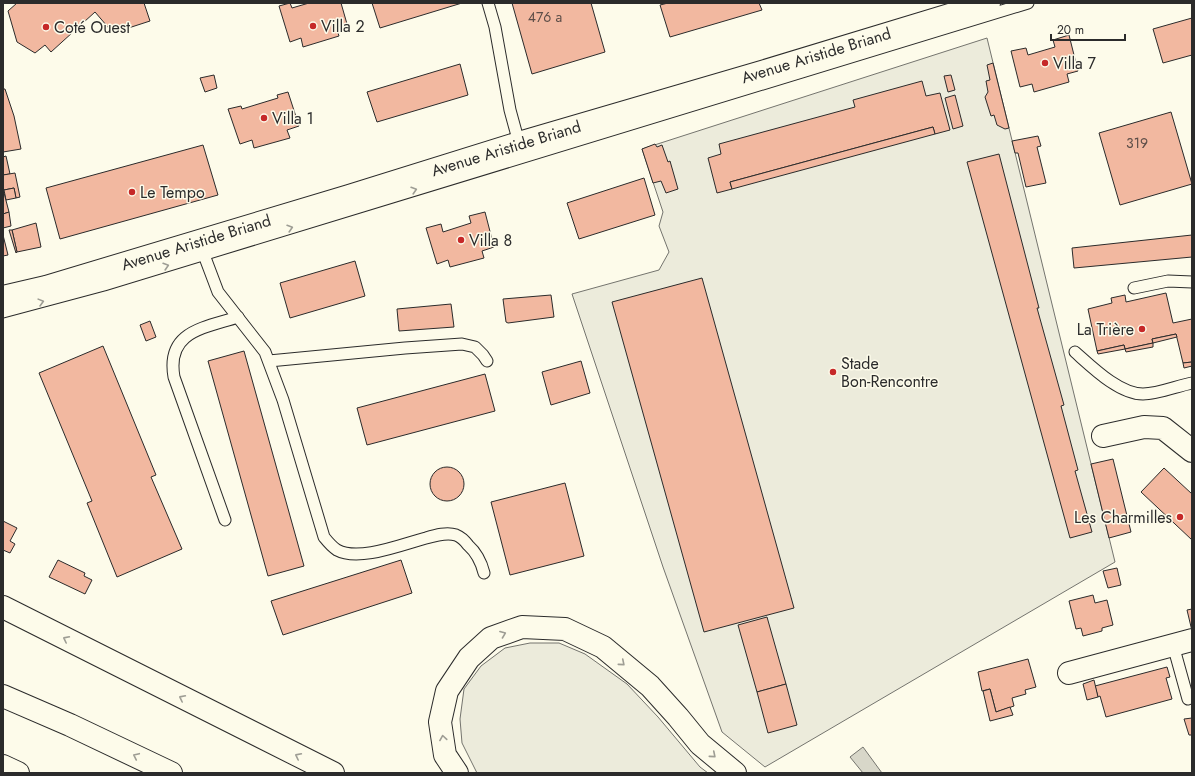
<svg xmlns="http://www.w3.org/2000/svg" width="1195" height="776" font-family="Jost,sans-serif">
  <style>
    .green { fill: #ecebdb; stroke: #74746e }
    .water { fill: #d8d7c9; stroke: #74746e }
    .building { fill: #f2b8a0; stroke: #2b2b2b }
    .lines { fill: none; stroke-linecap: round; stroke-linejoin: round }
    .service-casing { stroke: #2b2b2b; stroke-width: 13 }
    .minor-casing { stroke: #2b2b2b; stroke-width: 24 }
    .primary-casing { stroke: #2b2b2b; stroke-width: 24 }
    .motorway-casing { stroke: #2b2b2b; stroke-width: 24 }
    .service { stroke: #fdfbea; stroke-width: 11 }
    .minor { stroke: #fdfbea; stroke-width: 22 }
    .primary { stroke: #fdfbea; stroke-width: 22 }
    .motorway { stroke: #fdfbea; stroke-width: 22 }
    .oneway { stroke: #9e9d94 }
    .poi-dot { fill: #c62828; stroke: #fdfbea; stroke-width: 1.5 }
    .labels { text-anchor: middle; stroke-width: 3; stroke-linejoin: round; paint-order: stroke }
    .number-label { font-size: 14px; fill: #5d4e48 }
    .poi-label { font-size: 16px; fill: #2b2b2b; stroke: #fdfbea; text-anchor: start }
    .street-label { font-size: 16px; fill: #2b2b2b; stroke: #fdfbea }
  </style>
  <rect width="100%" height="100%" fill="#fdfbea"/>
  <g class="green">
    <polygon points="987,38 1115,562 765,767 722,732 663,567 572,294 659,270 669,252 659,226 663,212 642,149"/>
    <polygon points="530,643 559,643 585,654 627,684 658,717 700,767 708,773 477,773 462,743 460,719 464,689 481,666 505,648"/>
  </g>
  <polygon class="water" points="863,747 882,773 863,773 850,757"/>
  <g class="building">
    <polygon points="17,3 144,3 150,21 113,33 95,12 51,52 45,45 35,53 17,42 8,11"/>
    <polygon points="290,3 292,8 309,3 341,3 347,24 336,27 339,36 303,47 301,38 290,42 279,6"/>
    <polygon points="372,3 462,3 380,28"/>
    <polygon points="512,3 591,3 605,52 532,74"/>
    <polygon points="668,3 759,3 762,10 670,37 660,5"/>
    <polygon points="1192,18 1192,55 1163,63 1153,29"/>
    <polygon points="1069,35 1078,71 1067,74 1069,82 1034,92 1032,84 1020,87 1011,51 1026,48 1028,55 1055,47 1053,40"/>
    <polygon points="993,63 1009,128 1005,129 997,125 994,115 991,116 985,97 988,92 986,81 990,80 987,65"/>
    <polygon points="460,64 468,95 377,122 367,92"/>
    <polygon points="214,75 217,88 205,92 200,78"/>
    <polygon points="951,75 955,90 948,92 944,76"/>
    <polygon points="922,81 926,96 940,93 950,130 935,134 933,127 730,182 732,189 717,193 708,158 721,154 719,144 855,107 853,100"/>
    <polygon points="3,89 5,89 14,116 21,149 3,152"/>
    <polygon points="288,92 299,126 287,130 290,138 254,148 252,140 240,144 228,109 241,106 242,109 278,98 277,95"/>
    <polygon points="955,95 963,126 953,129 945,98"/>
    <polygon points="1171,112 1192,184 1120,205 1099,133"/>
    <polygon points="933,127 935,134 732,189 730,182"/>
    <polygon points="1038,136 1041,146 1037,147 1046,183 1026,187 1018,153 1015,153 1012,141"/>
    <polygon points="655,144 657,147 662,145 668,162 670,161 678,189 666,193 661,181 653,183 642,149"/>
    <polygon points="203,145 218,195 60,239 46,188"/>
    <polygon points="999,154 1039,308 1037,308 1064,405 1061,406 1078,470 1075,471 1092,532 1070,538 967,162"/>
    <polygon points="6,156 10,174 3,175 3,157"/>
    <polygon points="15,173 20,197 16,198 14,188 4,190 3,187 3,175"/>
    <polygon points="644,178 655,215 579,239 567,203"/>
    <polygon points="14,188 16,198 6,200 4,190"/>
    <polygon points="3,189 9,212 3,214"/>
    <polygon points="9,212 11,226 3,228 3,214"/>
    <polygon points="485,212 494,247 482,251 484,258 450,267 448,260 437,264 426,228 441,224 443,232 471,223 469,216"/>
    <polygon points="36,223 41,247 17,252 12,230"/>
    <polygon points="9,230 12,230 17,252 16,253"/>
    <polygon points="3,235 8,255 3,256"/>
    <polygon points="1192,235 1192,257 1074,268 1072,248"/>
    <polygon points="355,261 365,296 290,318 280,283"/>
    <polygon points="702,278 794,608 704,632 612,302"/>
    <polygon points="1166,293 1173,323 1192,319 1192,362 1183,363 1176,334 1152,339 1153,343 1125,349 1124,345 1097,351 1088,309 1112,303 1111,298 1125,295 1126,302"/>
    <polygon points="551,295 554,317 508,323 506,322 503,299"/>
    <polygon points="451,304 454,327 399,331 397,309"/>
    <polygon points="150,321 156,337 146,341 140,325"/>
    <polygon points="1176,334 1177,337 1153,343 1152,339"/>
    <polygon points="1153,343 1153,347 1126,352 1125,349"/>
    <polygon points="1124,345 1125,349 1098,354 1097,351"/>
    <polygon points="103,346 156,475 151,477 182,549 117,577 87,503 92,501 39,373"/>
    <polygon points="244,351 304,566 268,576 208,361"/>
    <polygon points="581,361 590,393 551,405 542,372"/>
    <polygon points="1192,362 1192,366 1184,368 1183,363"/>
    <polygon points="485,374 495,411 367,445 357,408"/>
    <polygon points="1113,459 1131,532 1109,538 1091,464"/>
    <circle cx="447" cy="484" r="17"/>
    <polygon points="1164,468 1192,494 1192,540 1141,492"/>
    <polygon points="565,483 584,556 510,575 491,502"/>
    <polygon points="3,521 17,528 10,541 15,544 10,553 3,550"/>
    <polygon points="58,560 85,573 84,576 92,580 85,594 49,577"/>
    <polygon points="401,560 412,593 283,635 271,601"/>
    <polygon points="1117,568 1121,585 1108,588 1103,571"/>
    <polygon points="1093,595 1095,603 1107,600 1113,625 1102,628 1102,631 1083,636 1081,628 1076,629 1069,601"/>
    <polygon points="1192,609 1192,631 1187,610"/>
    <polygon points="767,617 786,684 757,692 738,625"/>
    <polygon points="1028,659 1036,687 1025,690 1026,694 1012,698 1014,706 996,712 990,689 982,691 978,672"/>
    <polygon points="1167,667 1170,677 1166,678 1172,699 1106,717 1100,696 1098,697 1095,686"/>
    <polygon points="1094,680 1098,697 1087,700 1083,684"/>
    <polygon points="786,684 797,725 768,733 757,692"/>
    <polygon points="990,689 996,712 1010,707 1013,715 990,721 983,691"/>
    <polygon points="1192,718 1192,735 1189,735 1184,719"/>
  </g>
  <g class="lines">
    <g class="service-casing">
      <g id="service">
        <polyline points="488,3 495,27 510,110 519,143"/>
        <path d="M201,247L218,292L265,352L283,400L324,537C328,542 331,546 337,550C359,562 403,544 426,538C436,535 447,532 456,535C461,537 465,541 468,545C477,553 481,561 484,573"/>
        <polyline points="1134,288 1168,281 1192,282"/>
        <polyline points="3,312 104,285 1028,3"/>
        <path d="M1075,352C1092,367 1119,394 1143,394C1158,394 1177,386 1192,383"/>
        <polyline points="269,361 405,348 462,344 475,347 483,355 487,361"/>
        <path d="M225,520L174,377C166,331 204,328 238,317"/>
        <polyline points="1173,645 1188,699"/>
      </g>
    </g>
    <g class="minor-casing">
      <g id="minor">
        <polyline points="1103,436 1144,427 1163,428 1192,451"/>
        <polyline points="1069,673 1192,640"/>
      </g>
    </g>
    <g class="primary-casing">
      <polyline id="primary" points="3,297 46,287 349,196 519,143 765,71 989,3"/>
    </g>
    <g class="motorway-casing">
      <g id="motorway">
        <polyline points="3,607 333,773"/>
        <polyline points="3,696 70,725 171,773"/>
        <polyline points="3,766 18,773"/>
        <polyline points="457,773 445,755 440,722 447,691 469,658 491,638 522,627 565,629 603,647 650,686 678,717 700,744 735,773"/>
      </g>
    </g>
    <use href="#service" class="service"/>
    <use href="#minor" class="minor"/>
    <use href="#primary" class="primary"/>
    <use href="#motorway" class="motorway"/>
  </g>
  <defs><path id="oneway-chevron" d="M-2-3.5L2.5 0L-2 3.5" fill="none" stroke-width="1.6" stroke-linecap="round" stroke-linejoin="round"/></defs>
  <g class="oneway">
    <use href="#oneway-chevron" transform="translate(414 190) rotate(-17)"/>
    <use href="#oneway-chevron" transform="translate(290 228) rotate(-17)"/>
    <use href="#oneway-chevron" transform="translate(166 266) rotate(-17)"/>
    <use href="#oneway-chevron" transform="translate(41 302) rotate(-15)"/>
    <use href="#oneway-chevron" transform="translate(503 634) rotate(-21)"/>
    <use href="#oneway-chevron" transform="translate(66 639) rotate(-153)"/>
    <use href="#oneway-chevron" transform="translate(622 663) rotate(40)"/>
    <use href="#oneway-chevron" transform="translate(182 698) rotate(-153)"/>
    <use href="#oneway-chevron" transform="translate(443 738) rotate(-99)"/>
    <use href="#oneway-chevron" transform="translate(713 755) rotate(40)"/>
    <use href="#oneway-chevron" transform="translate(136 756) rotate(-155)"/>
    <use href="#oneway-chevron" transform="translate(298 756) rotate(-153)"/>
  </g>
  <g class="poi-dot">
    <circle cx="313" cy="26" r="4"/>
    <circle cx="46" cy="27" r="4"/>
    <circle cx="1045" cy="63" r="4"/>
    <circle cx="264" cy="118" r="4"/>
    <circle cx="132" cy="192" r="4"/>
    <circle cx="461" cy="240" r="4"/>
    <circle cx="1142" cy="329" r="4"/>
    <circle cx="833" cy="372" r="4"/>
    <circle cx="1180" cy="517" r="4"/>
  </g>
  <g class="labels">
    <g class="number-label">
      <text x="545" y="22">476 a</text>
      <text x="1137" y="148">319</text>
    </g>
    <g class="poi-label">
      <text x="321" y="32">Villa 2</text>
      <text x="54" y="33">Coté Ouest</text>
      <text x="1053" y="69">Villa 7</text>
      <text x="272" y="124">Villa 1</text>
      <text x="140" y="198">Le Tempo</text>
      <text x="469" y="246">Villa 8</text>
      <text x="1134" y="335" text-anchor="end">La Trière</text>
      <text x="841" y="369">Stade<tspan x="841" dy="18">Bon-Rencontre</tspan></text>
      <text x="1172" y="523" text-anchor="end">Les Charmilles</text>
    </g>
    <g class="street-label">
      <text transform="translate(816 55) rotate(-17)" y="6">Avenue Aristide Briand</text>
      <text transform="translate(506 148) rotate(-17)" y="6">Avenue Aristide Briand</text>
      <text transform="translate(196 242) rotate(-17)" y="6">Avenue Aristide Briand</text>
    </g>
  </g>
  <rect width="1195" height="776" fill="none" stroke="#2b2b2b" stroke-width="8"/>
  <path d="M1051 34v6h74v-6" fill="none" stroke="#2b2b2b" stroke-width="2"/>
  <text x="1057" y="34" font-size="12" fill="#2b2b2b" stroke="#fdfbea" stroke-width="3" paint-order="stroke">20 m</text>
</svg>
